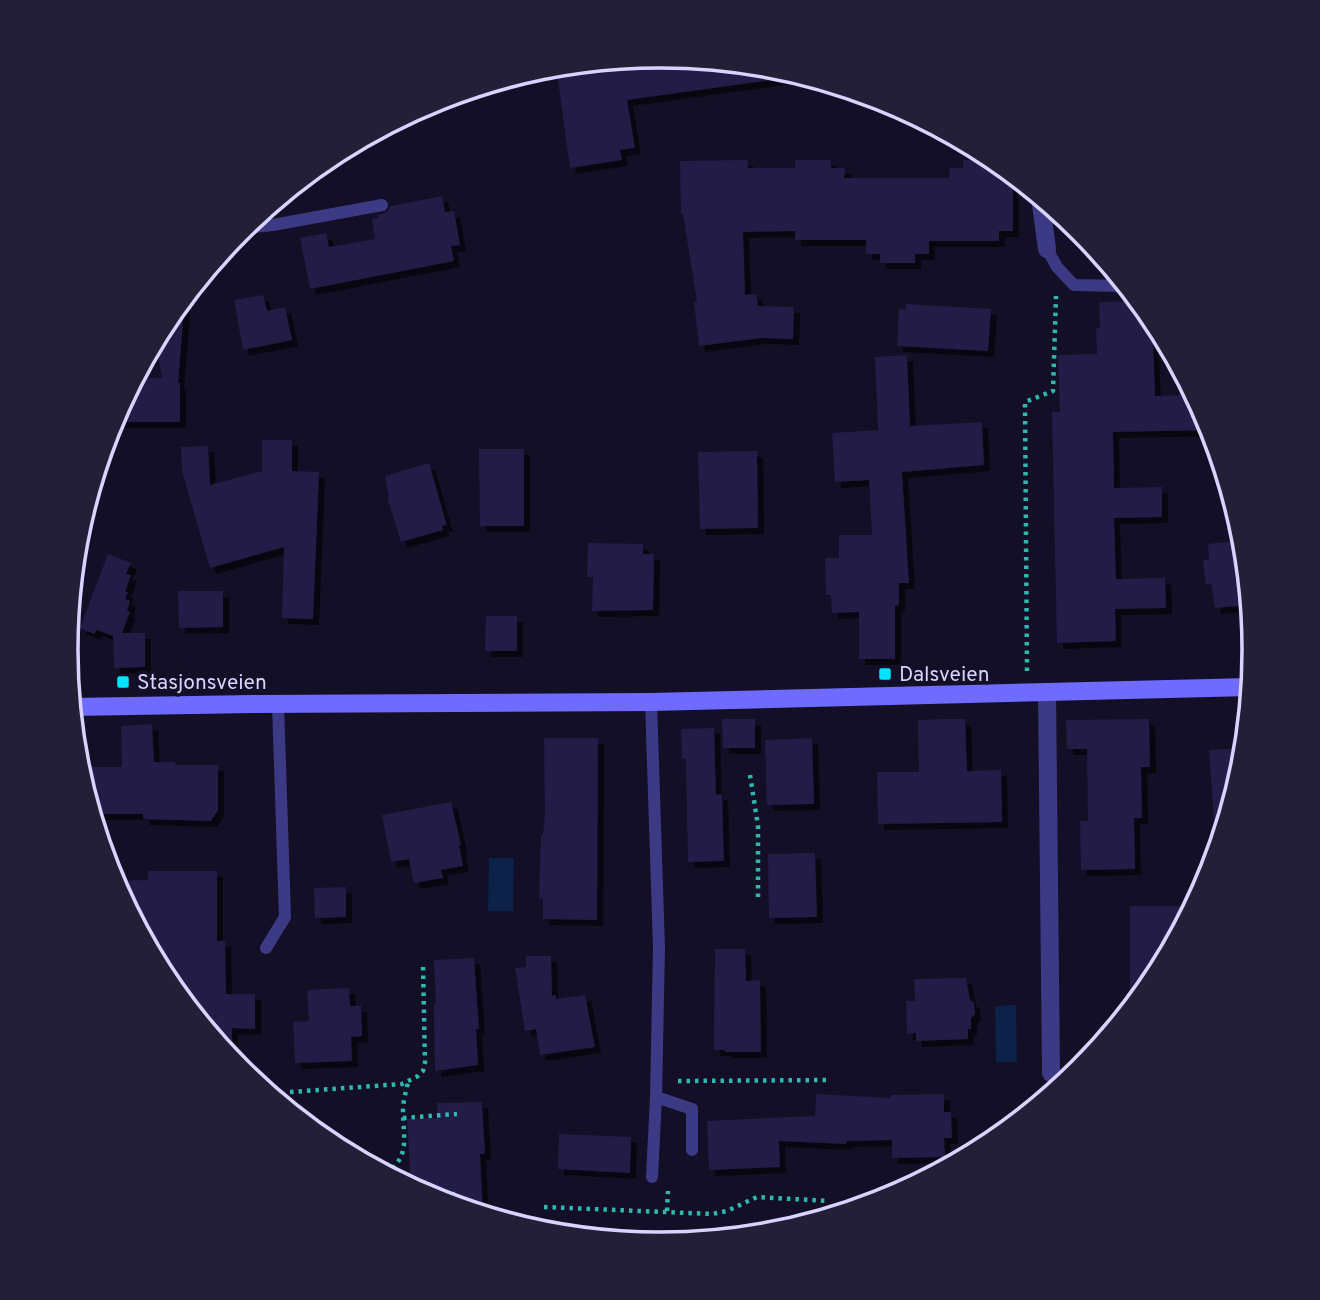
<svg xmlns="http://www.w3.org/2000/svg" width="1320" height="1300" font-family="Overpass,sans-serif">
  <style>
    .water { fill: #0c2248 }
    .building { fill: #241b47; filter: url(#shadow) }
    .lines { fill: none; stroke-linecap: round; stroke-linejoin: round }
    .path { stroke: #2fb8b0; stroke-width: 4.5; stroke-dasharray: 3.5 5; stroke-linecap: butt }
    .lane { stroke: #3d3a85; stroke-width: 12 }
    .street { stroke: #3d3a85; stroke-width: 18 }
    .secondary { stroke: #6f6bff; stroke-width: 18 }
    .poi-dot { fill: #00e5ff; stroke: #130f26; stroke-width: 2.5 }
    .labels { text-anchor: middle; stroke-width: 7; stroke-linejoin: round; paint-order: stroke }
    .poi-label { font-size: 21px; fill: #d9d4ff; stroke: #130f26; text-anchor: start }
    .rim { fill: none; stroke: #d9d4ff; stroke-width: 3.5 }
  </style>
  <defs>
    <filter id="shadow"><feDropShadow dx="6" dy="6" stdDeviation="0" flood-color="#0009"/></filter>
  </defs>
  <rect width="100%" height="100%" fill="#130f26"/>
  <g class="water">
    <polygon points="489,858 514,858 513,911 488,911"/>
    <polygon points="1016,1005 1017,1062 996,1062 995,1006"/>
  </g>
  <g class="building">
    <polygon points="660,56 776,67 785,70 785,78 627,100 635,148 620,150 622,160 570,168 556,66"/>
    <polygon points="747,160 748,168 795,168 795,160 831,160 831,168 845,168 844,178 949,178 950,168 963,168 963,160 995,160 1013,175 1013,231 999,231 999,241 929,241 929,254 915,254 915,263 880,263 880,254 866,254 866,240 795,240 795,231 743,232 745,295 756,294 758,306 794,307 793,339 761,338 699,346 694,302 697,302 683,214 681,214 680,161"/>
    <polygon points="442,196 445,212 454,211 460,245 451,246 454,261 310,289 300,238 326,233 329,247 375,239 372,219 379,218 378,215 387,212 391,206"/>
    <polygon points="263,295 267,311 285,307 292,340 243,350 234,300"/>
    <polygon points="185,297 178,383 180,383 180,422 112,422 135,378 162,378 156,339 166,320"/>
    <polygon points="1138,301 1152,318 1155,396 1194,395 1211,430 1113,432 1114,488 1162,487 1162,517 1114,518 1116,579 1165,578 1166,608 1115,609 1116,641 1057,643 1052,412 1060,412 1058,355 1097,354 1096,328 1100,328 1099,302"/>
    <polygon points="906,304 991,309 988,351 897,346 899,309 906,310"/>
    <polygon points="907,355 910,426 982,422 984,465 902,472 909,583 899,583 899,605 895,606 895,659 859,659 859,612 832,613 831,595 826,595 825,558 839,558 839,535 872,535 869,480 835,482 832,433 878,430 875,357"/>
    <polygon points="262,440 292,440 292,471 319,472 313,619 282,618 284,547 210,568 182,471 181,447 208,446 210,485 262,471"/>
    <polygon points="479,449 524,449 524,526 480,526"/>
    <polygon points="757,451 758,528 700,529 698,452"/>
    <polygon points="429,463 447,526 442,525 443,530 401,542 387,497 389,497 385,476"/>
    <polygon points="1243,540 1250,605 1215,608 1211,584 1206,585 1203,560 1209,560 1208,544"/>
    <polygon points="588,543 643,544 643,554 654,554 653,610 592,611 593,577 587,577"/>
    <polygon points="108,554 131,563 126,574 131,575 125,592 128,592 125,599 130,601 127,611 130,612 122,633 145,633 145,667 114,668 113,636 97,630 94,634 80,628"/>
    <polygon points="178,591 223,591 223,627 179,628"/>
    <polygon points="486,616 517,616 517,651 485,651"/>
    <polygon points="722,719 755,719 755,748 723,748"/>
    <polygon points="943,719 965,719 967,771 1001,770 1002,822 878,824 877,772 919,772 918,720"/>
    <polygon points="1149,719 1150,767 1141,767 1142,818 1134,818 1135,869 1081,870 1080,821 1088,821 1087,749 1067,749 1066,720"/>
    <polygon points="152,724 154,762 175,762 176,765 218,765 218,810 211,821 143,819 143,814 92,814 78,767 122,767 121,726"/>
    <polygon points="714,728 716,795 722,794 724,861 688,862 686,759 682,759 681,729"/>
    <polygon points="544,738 598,738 597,920 543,919 543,899 539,899 541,835 543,835 545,815"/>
    <polygon points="812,738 814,804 767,805 765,740"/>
    <polygon points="1244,748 1242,766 1218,847 1216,847 1209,750"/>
    <polygon points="451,802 461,845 459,845 463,866 441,870 443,878 414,883 409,859 391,862 382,815"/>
    <polygon points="815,853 817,917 769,918 768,854"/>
    <polygon points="148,871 217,871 217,941 225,941 226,994 255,994 255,1029 232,1028 232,1060 166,980 113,881 148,880"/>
    <polygon points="346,887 346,917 315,918 314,888"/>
    <polygon points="1130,906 1194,906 1173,945 1158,945 1158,972 1130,1009"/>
    <polygon points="715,949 745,949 746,981 760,980 761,1052 725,1052 725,1050 714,1050"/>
    <polygon points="526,956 551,956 552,996 556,995 556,999 585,995 595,1047 540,1055 536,1029 525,1031 515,968 526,967"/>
    <polygon points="474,958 479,1029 476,1029 478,1065 435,1071 434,1003 436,1003 434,960"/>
    <polygon points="966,978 970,1000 974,1003 975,1014 971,1018 971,1029 968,1029 968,1039 916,1041 916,1033 907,1034 906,1001 915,1001 914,979"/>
    <polygon points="349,988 350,1006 361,1006 362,1036 351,1037 352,1061 295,1063 293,1022 309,1021 307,990"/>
    <polygon points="816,1094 891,1098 891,1095 944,1094 944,1112 951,1112 952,1138 944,1138 945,1157 892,1158 892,1140 847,1141 846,1144 779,1141 780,1167 709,1170 707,1121 815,1116"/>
    <polygon points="482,1102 485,1154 480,1154 483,1214 432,1199 411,1187 407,1119 438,1118 437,1103"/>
    <polygon points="559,1134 631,1137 630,1173 558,1169"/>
  </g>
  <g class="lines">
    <g class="path">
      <polyline points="1027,671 1025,402 1053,391 1056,296"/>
      <polyline points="750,775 758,826 758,902"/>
      <polyline points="678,1081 828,1080"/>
      <polyline points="290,1092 402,1084 418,1076 423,1071 425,1063 423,965"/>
      <polyline points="403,1118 457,1114"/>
      <path d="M386,1174C411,1155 403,1138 403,1111C403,1101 406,1092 408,1082"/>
      <polyline points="427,1196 455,1194"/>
      <polyline points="544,1207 712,1214 727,1211 757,1197 829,1201"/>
      <polyline points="667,1211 668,1191"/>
    </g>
    <g class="lane">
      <polyline points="243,228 273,225 382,205"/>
      <polyline points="1047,249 1057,267 1074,285 1126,286"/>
      <polyline points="651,702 659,948 656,1097 692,1109 692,1150"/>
      <polyline points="266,948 285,917 278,704"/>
      <polyline points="652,1177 656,1097"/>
    </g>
    <g class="street">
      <polyline points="1040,197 1047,249"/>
      <polyline points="1047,692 1051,1073"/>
    </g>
    <polyline class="secondary" points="72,707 252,704 651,702 1250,687"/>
  </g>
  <g class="poi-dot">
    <rect x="878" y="667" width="14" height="14" rx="3.5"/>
    <rect x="116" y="675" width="14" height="14" rx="3.5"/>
  </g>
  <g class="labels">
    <g class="poi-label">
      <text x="899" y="681">Dalsveien</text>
      <text x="137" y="689">Stasjonsveien</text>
    </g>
  </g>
  <path d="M0 0H1320V1300H0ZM78 650a582 582 0 1 1 1164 0a582 582 0 1 1-1164 0Z" fill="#231f37" fill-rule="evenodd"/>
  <path class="rim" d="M78 650a582 582 0 1 1 1164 0a582 582 0 1 1-1164 0Z"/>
</svg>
